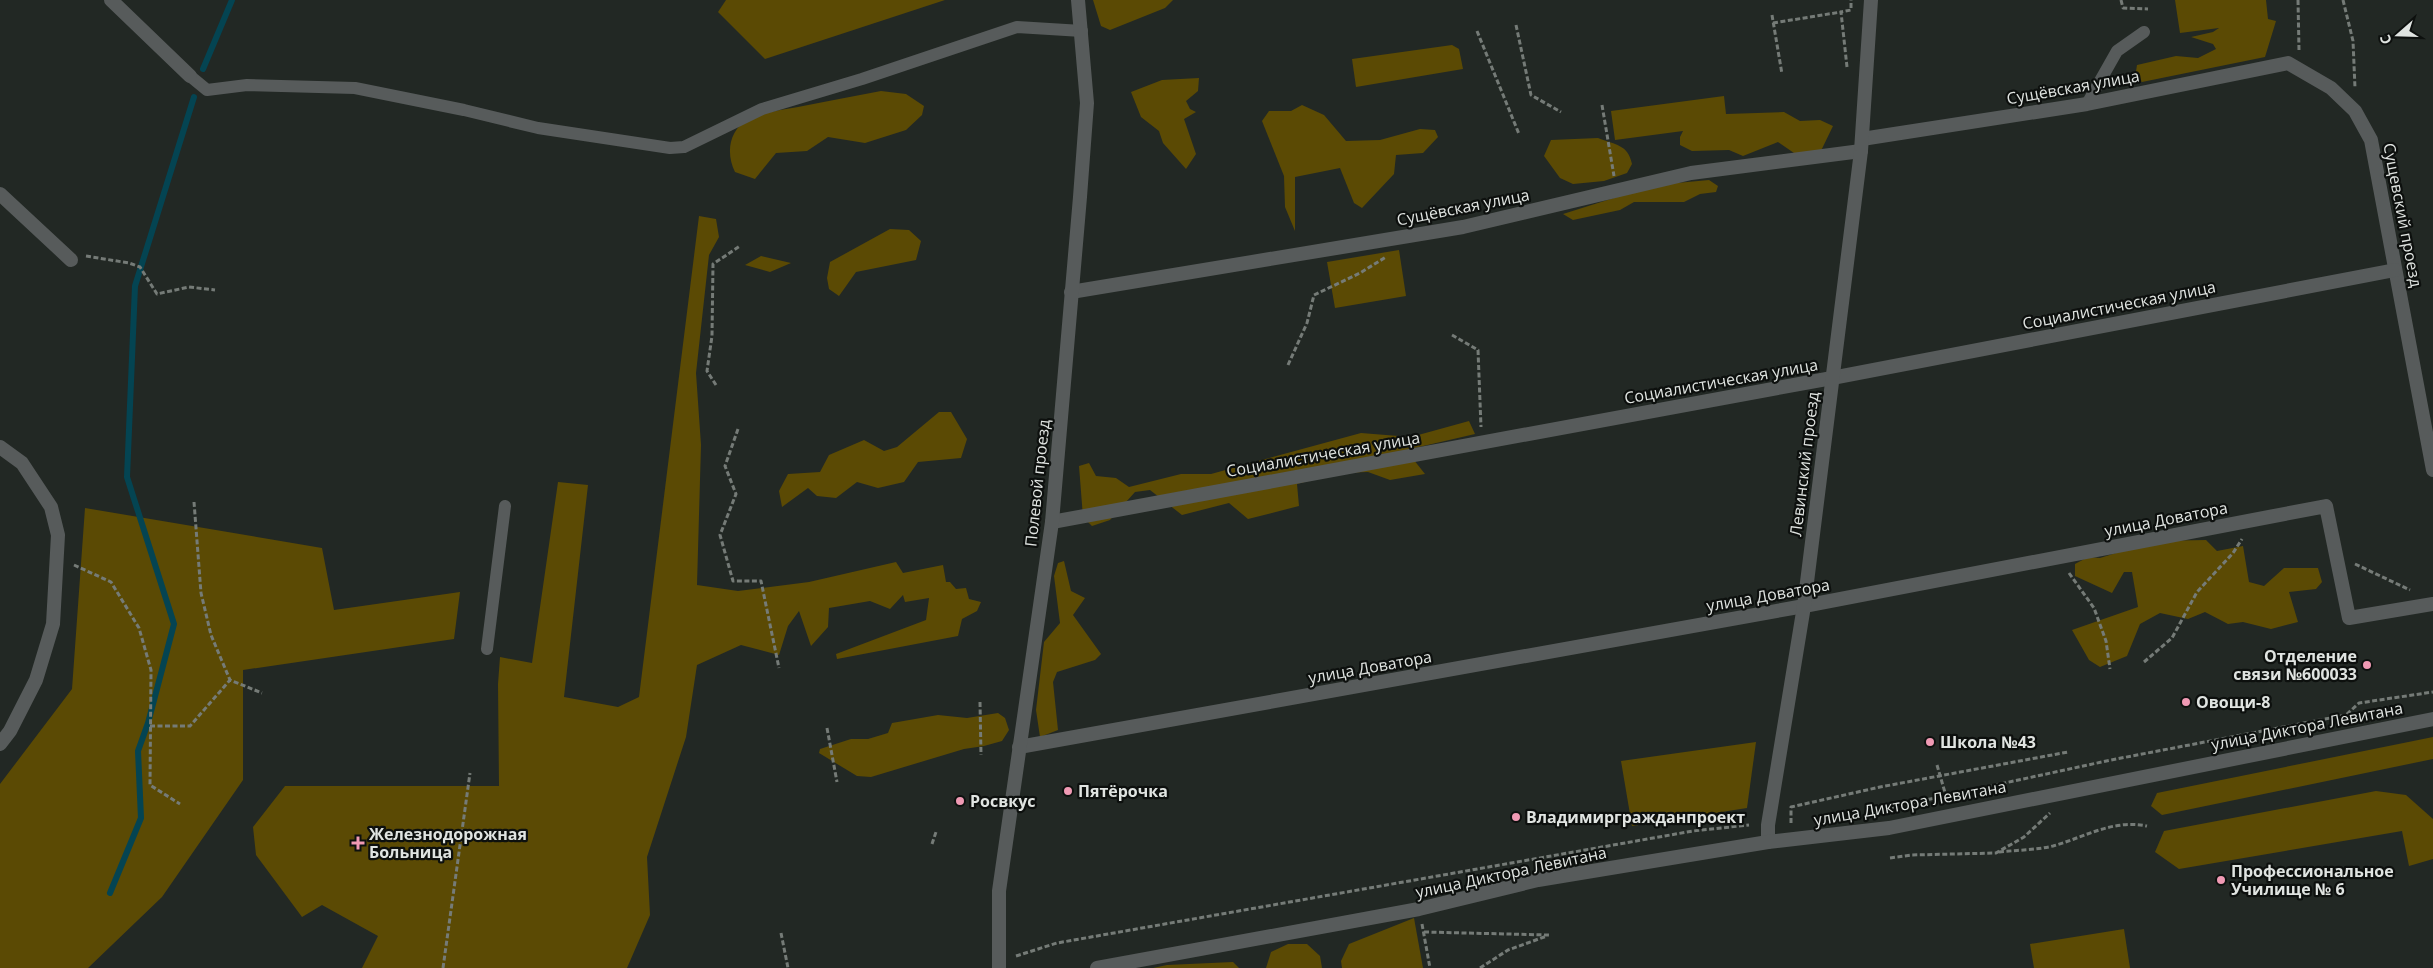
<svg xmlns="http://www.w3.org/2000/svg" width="2433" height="968" font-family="'Open Sans',sans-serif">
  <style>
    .green { fill: #5b4a04 }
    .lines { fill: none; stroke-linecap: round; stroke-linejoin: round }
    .stream { stroke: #044452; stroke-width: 6 }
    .path { stroke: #757b77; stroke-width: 3; stroke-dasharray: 5 2.5; stroke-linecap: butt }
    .service { stroke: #575b5b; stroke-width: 12 }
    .minor { stroke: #575b5b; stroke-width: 14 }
    .tertiary { stroke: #575b5b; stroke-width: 14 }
    .poi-dot { fill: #f09ab4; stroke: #0d100e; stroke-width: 2 }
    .labels { text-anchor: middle; stroke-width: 4.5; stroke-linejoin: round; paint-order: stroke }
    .street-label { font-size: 16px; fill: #e0e4e1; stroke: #0d100e }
    .poi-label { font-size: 16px; font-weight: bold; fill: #e0e4e1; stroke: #0d100e; text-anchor: start }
  </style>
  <rect width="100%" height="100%" fill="#222824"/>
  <g class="green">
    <polygon points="726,0 945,0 765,59 718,12"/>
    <polygon points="1093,0 1173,0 1165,8 1110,30 1101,26"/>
    <polygon points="2175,0 2266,0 2268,19 2276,21 2265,57 2142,82 2135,78 2137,65 2176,56 2198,58 2216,49 2213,44 2191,37 2213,32 2219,28 2180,33"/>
    <polygon points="1452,45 1459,49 1463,69 1356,87 1352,59"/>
    <polygon points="1199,78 1198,91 1186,101 1190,109 1196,112 1184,119 1196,154 1186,169 1163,143 1159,131 1141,117 1131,92 1162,80"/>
    <path d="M881,91L906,94L924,106L922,115L906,130L865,143L828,137L807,151L776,153L755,179L735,172C726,154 728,130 749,119C763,112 782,110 798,107C825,102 853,96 881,91Z"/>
    <polygon points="1724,96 1726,114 1784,112 1800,121 1820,120 1833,126 1818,157 1794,153 1778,142 1743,156 1729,150 1692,151 1680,145 1680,137 1683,131 1615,140 1611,111"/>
    <polygon points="1302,105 1324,115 1346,141 1380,140 1420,129 1435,130 1438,137 1423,153 1396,155 1394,174 1362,208 1354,203 1340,168 1295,177 1295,231 1285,207 1284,176 1262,121 1269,111 1291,111"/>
    <path d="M1598,138C1615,145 1628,144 1632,164L1627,173L1604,181L1573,184L1560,178L1544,156L1551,140Z"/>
    <polygon points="1709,180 1718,186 1716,192 1700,194 1684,202 1634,202 1620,210 1573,220 1563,214 1655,185"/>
    <polygon points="699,216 716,219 719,237 709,255 696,373 701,445 697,585 738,591 809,582 896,562 903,573 943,565 946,582 950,582 956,589 966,588 969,599 981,602 977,611 962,619 958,636 837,659 836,654 926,620 929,598 905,602 903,595 890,609 870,601 829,608 828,627 811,646 799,611 788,626 779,655 741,645 697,665 686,737 647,857 650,915 627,968 362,968 378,936 322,905 302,917 256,855 253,827 285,786 499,786 498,684 500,657 532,663 558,482 588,485 564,697 618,707 639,697"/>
    <polygon points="890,229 909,230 921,241 916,260 856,272 839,296 829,289 827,278 830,262"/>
    <polygon points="1399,250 1406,296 1335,308 1327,262"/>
    <polygon points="761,256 791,263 770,272 745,265"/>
    <polygon points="939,412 951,412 967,439 961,458 918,462 904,482 878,488 857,482 836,498 817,496 808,488 782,507 779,491 788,474 820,472 829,455 864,440 884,451 897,447"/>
    <polygon points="1469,421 1475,434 1406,450 1425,474 1390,480 1368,472 1339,473 1297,484 1299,506 1248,519 1229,503 1182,515 1150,490 1135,492 1110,520 1092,526 1083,517 1079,466 1089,463 1096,476 1116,478 1129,487 1181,474 1211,474 1361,433 1411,437"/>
    <polygon points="85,508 322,548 334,610 460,592 454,639 243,670 243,780 162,897 88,968 0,968 0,784 72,689"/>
    <polygon points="2206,540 2217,551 2243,546 2249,582 2264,586 2284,568 2318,568 2322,582 2316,589 2289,592 2298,622 2271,629 2243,622 2228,624 2205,612 2188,619 2160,613 2140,624 2127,656 2100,667 2089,660 2072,630 2138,607 2132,572 2124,572 2112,593 2075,576 2075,564 2088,557 2100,558 2154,541"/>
    <polygon points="1064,561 1071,591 1085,598 1073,615 1101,654 1095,660 1057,672 1053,682 1058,730 1040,737 1036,710 1044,642 1060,623 1054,576 1058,563"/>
    <polygon points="998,713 1005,718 1009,730 1002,741 984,746 964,749 871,777 857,776 819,753 820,749 851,739 868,739 888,733 892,723 938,715 967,718"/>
    <polygon points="2433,737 2433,759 2162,815 2151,806 2157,793"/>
    <polygon points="1756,742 1747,808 1632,826 1621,761"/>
    <polygon points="2376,791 2406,795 2433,819 2433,859 2409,866 2402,831 2179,869 2155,852 2164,831"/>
    <polygon points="1414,918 1423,968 1342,968 1341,961 1349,944"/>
    <polygon points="2124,929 2130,968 2034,968 2030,944"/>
    <polygon points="1288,944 1307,944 1320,956 1322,968 1266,968 1271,952"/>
    <polygon points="1233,962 1239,968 1153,968 1167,965"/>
  </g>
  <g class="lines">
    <g class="stream">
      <polyline points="203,69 232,0"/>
      <polyline points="110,893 141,818 138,751 148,723 174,624 127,477 135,286 194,97"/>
    </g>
    <g class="path">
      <polyline points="2121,0 2123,8 2148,9"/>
      <polyline points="2298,0 2299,50"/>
      <polyline points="2343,0 2353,41 2355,88"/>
      <polyline points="1772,15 1782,74"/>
      <polyline points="1773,23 1841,12"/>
      <polyline points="1516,25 1531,95 1561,112"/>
      <polyline points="1477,31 1519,134"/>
      <polyline points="1847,67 1841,12 1851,10 1851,0"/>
      <polyline points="1602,105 1614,176"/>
      <polyline points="86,256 129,263 140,267 157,294 189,287 215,290"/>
      <polyline points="1452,335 1478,350 1481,427"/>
      <polyline points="1288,365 1307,323 1314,295 1360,273 1386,257"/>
      <polyline points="716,385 707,371 712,336 713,264 740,246"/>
      <polyline points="738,429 725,466 736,494 720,535 733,581 761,581 779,668"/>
      <polyline points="194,502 201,593 211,635 230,680"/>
      <polyline points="2355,564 2410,590"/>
      <polyline points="74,565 111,582 139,628 151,670 150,785 180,804"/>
      <polyline points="2069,573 2094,608 2106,641 2110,669"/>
      <polyline points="2144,662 2172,638 2197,592 2233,553 2242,539"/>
      <polyline points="980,702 981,755"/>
      <polyline points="150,726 190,726 230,680 262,693"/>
      <polyline points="827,728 837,782"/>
      <polyline points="1937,765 1946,796"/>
      <polyline points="1884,809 2111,760 2346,715 2359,703 2433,692"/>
      <polyline points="1791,823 1791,807 1880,787 2068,752"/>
      <polyline points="932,844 936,832"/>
      <path d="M1999,852C2017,850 2036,850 2053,846C2085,837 2113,819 2147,826"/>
      <polyline points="1890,858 1912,855 1996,853 2024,837 2050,813"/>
      <polyline points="1422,924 1430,968"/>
      <polyline points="1424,932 1549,935"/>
      <polyline points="781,933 788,968"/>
      <polyline points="1016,956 1057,943 1693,831 1749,825"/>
      <polyline points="443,968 470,773"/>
      <polyline points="1480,968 1508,950 1547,936"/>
    </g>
    <g class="service">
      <polyline points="190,76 207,90 247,85 355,88 464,110 538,128 670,148 684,147 762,109 862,79 1017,27 1082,31"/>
      <polyline points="2087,104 2117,51 2144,32"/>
      <polyline points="487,649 505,506"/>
    </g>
    <g class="minor">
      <polyline points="111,0 190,76"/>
      <polyline points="1862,139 2087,104 2288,63 2331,88 2355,111 2371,140 2433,470"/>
      <polyline points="0,194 71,260"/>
      <polyline points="1071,292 1463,227 1691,173 1861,151"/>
      <polyline points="0,447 22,463 51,507 58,535 53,624 36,680 10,731 0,744"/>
      <polyline points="1052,522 1832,378 2395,270"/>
      <polyline points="1019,747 1804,606 2326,506 2349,618 2433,604"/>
      <polyline points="1768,842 1768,825 1804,606 1861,151 1871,0"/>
      <polyline points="999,968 999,891 1052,522 1080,197 1087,103 1078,0"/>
    </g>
    <polyline class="tertiary" points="1097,968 1419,909 1538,880 1768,842 1889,828 2433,719"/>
  </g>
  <g class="poi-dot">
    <circle cx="2367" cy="665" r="5"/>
    <circle cx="2186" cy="702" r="5"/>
    <circle cx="1930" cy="742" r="5"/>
    <circle cx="1068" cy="791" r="5"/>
    <circle cx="960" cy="801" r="5"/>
    <circle cx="1516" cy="817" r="5"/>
    <path d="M355.5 835.5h5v5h5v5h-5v5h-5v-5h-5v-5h5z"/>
    <circle cx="2221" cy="880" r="5"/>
  </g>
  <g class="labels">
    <g class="street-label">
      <text transform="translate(2073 87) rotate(-10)" y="6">Сущёвская улица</text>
      <text transform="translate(1463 207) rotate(-11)" y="6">Сущёвская улица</text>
      <text transform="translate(2403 215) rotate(79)" y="6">Сущевский проезд</text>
      <text transform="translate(2119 305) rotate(-11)" y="6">Социалистическая улица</text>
      <text transform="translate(1721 381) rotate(-10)" y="6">Социалистическая улица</text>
      <text transform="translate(1323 454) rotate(-10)" y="6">Социалистическая улица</text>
      <text transform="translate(1804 464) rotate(-83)" y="6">Левинский проезд</text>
      <text transform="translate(1037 483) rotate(-84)" y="6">Полевой проезд</text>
      <text transform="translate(2166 519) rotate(-11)" y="6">улица Доватора</text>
      <text transform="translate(1768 595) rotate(-10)" y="6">улица Доватора</text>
      <text transform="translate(1370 667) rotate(-10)" y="6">улица Доватора</text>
      <text transform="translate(2307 726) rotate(-11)" y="6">улица Диктора Левитана</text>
      <text transform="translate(1910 803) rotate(-10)" y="6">улица Диктора Левитана</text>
      <text transform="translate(1511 872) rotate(-12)" y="6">улица Диктора Левитана</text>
    </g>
    <g class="poi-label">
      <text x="2357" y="662" text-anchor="end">Отделение<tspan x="2357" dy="18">связи №600033</tspan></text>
      <text x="2196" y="708">Овощи-8</text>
      <text x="1940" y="748">Школа №43</text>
      <text x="1078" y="797">Пятёрочка</text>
      <text x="970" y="807">Росвкус</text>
      <text x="1526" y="823">Владимиргражданпроект</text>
      <text x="369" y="840">Железнодорожная<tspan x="369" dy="18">Больница</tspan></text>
      <text x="2231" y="877">Профессиональное<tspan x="2231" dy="18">Училище № 6</tspan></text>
    </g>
  </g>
  <g transform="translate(2398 35) rotate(250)" stroke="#0d100e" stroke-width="4" paint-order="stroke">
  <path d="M0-4L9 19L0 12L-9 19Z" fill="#e0e4e1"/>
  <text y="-8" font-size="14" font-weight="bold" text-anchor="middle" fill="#e0e4e1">С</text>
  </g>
</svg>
